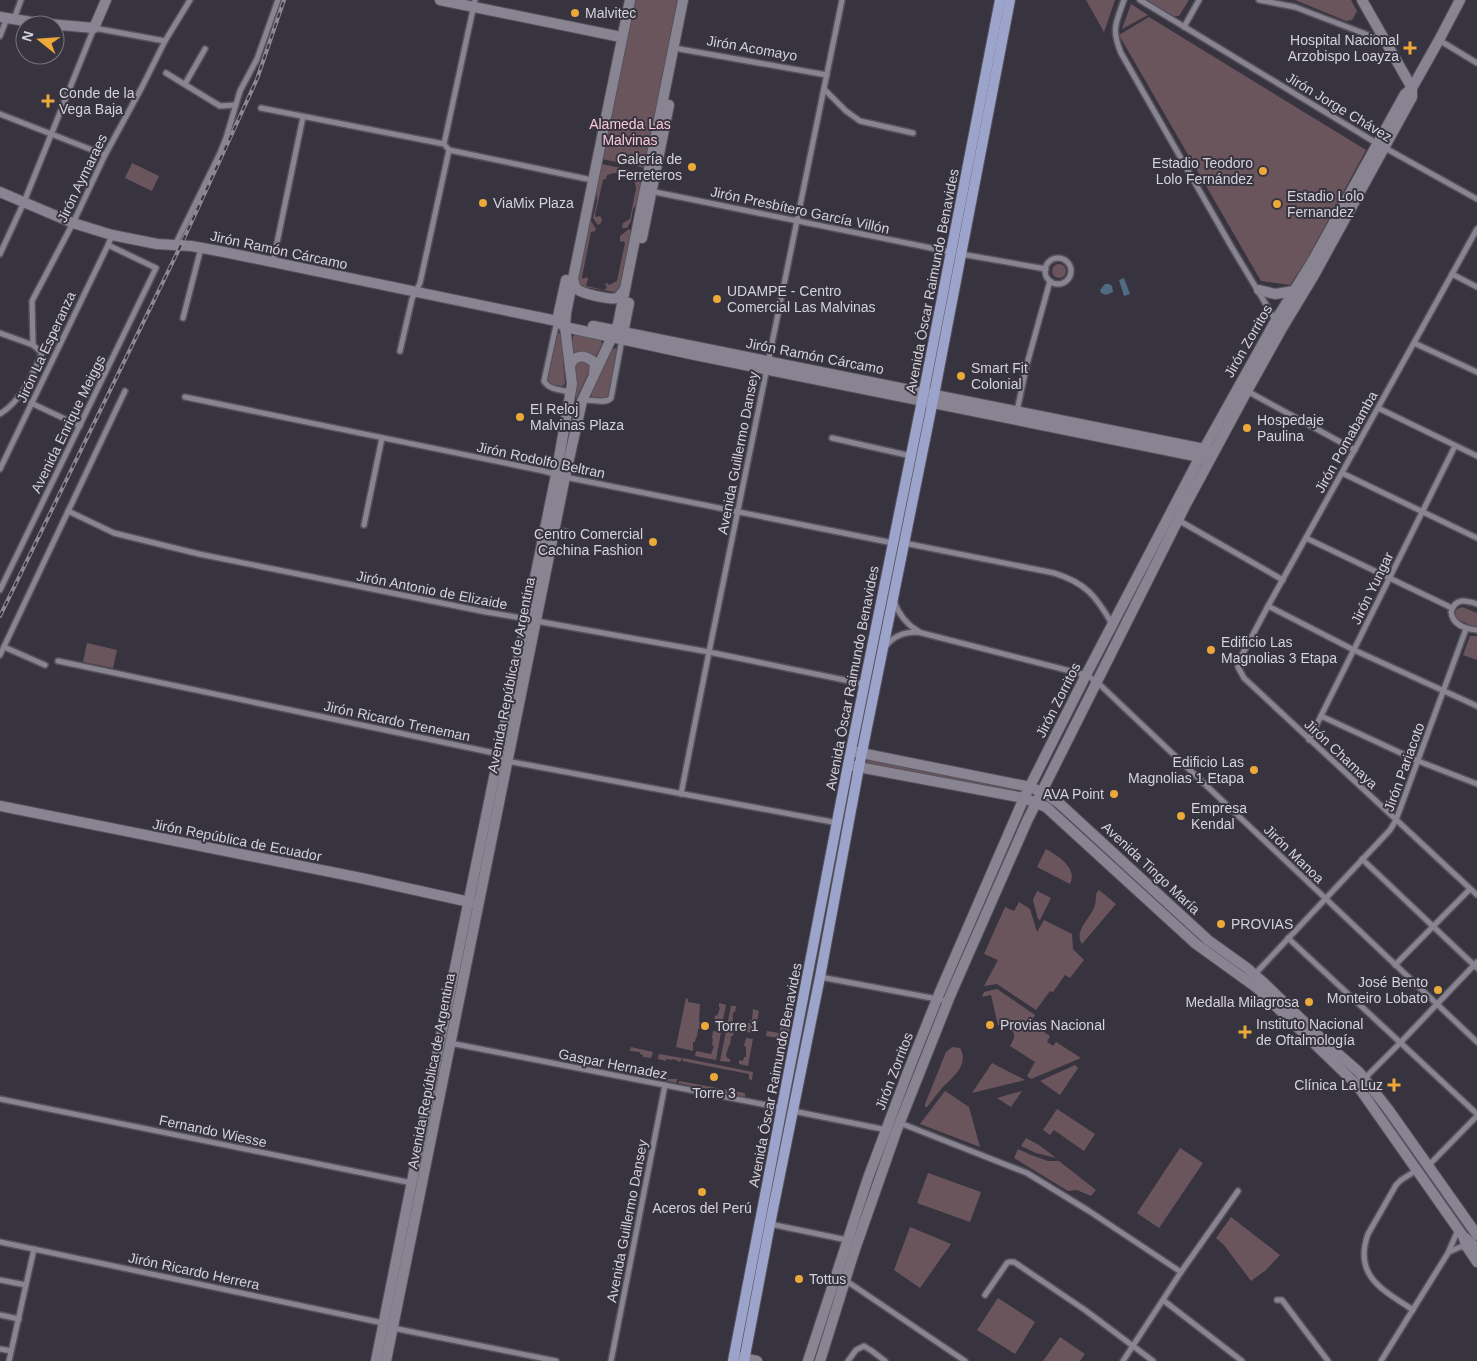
<svg xmlns="http://www.w3.org/2000/svg" width="1477" height="1361" font-family="Arial,sans-serif">
  <style>
    .green { fill: #6b555d }
    .water { fill: #516b82 }
    .lines { fill: none; stroke-linecap: round; stroke-linejoin: round }
    .street-casing { stroke: #55525c; stroke-width: 8 }
    .secondary-casing { stroke: #55525c; stroke-width: 12 }
    .primary-casing { stroke: #55525c; stroke-width: 12 }
    .street { stroke: #888491; stroke-width: 5 }
    .secondary { stroke: #888491; stroke-width: 10 }
    .primary { stroke: #9ca4cb; stroke-width: 10 }
    .rail-casing { stroke: #8c8993; stroke-width: 4 }
    .rail { stroke: #373440; stroke-width: 2; stroke-dasharray: 5.5; stroke-linecap: butt }
    .poi-dot { fill: #eca93a; stroke: #373440; stroke-width: 2 }
    .labels { text-anchor: middle; stroke-width: 4; stroke-linejoin: round; paint-order: stroke }
    .poi-label { font-size: 14px; fill: #d4d2da; stroke: #373440; text-anchor: start }
    .street-label { font-size: 14px; fill: #d4d2da; stroke: #373440 }
    .park-label { font-size: 14px; fill: #fac8db; stroke: #373440 }
  </style>
  <rect width="100%" height="100%" fill="#373440"/>
  <g class="green">
    <polygon points="634,0 677,0 645,168 602,159"/>
    <polygon points="1086,0 1115,0 1104,32"/>
    <polygon points="1145,0 1189,0 1179,16 1172,16"/>
    <polygon points="1295,0 1351,0 1357,11 1352,20 1346,21"/>
    <polygon points="1131,4 1148,15 1122,29"/>
    <polygon points="1149,17 1366,150 1307,259 1290,285 1261,281 1119,35"/>
    <polygon points="132,163 159,176 152,191 125,178"/>
    <path d="M602,164L644,173L638,203L633,209L631,221L627,228H622L623,223L630,219L636,188L634,178C626,172 615,171 606,176L607,178L603,180L595,215L596,217L600,216L602,219L601,223L598,225L593,218L597,201L596,190Z"/>
    <polygon points="591,221 596,229 595,231 591,232 582,277 583,279 587,277 588,279 586,286 604,290 607,288 605,284 607,283 609,285 617,281 625,243 623,241 620,242 620,236 629,229 632,233 621,286 618,291 615,292 584,287 580,284 577,278 589,222"/>
    <circle cx="1059" cy="271" r="7"/>
    <polygon points="556,333 561,334 565,384 562,386 550,384 547,380"/>
    <polygon points="576,334 599,339 601,340 602,344 576,399 576,380 572,344 573,336"/>
    <path d="M615,348L617,349C617,366 614,385 608,400L591,398L592,393L612,350Z"/>
    <polygon points="1462,607 1477,613 1477,627 1474,627 1457,619 1455,613 1456,610"/>
    <polygon points="1470,636 1477,636 1477,660 1463,655"/>
    <polygon points="87,643 117,650 113,668 83,662"/>
    <polygon points="867,760 1016,788 1015,793 866,764"/>
    <path d="M1046,849C1058,856 1078,868 1070,884L1037,867Z"/>
    <path d="M1099,890L1116,904L1082,944C1073,931 1092,917 1095,905C1097,898 1094,895 1099,890Z"/>
    <polygon points="1037,891 1051,898 1040,920 1038,919 1033,900"/>
    <polygon points="1019,902 1030,909 1037,932 1044,920 1072,934 1073,949 1084,960 1070,978 1065,975 1053,992 1050,991 1036,1010 997,984 984,986 998,960 984,954 1005,907 1014,911"/>
    <polygon points="997,989 1035,1015 1030,1023 1050,1036 1047,1042 1053,1046 1056,1042 1081,1058 1031,1079 1027,1076 1035,1062 1010,1046 1014,1038 1014,1033 1008,1027 998,1025 991,995 982,997 984,992"/>
    <polygon points="686,998 688,999 688,1002 700,1004 699,1022 701,1022 700,1029 698,1029 697,1037 696,1037 695,1042 693,1042 693,1051 676,1047"/>
    <polygon points="719,1003 726,1005 722,1025 714,1024 715,1015 717,1016 720,1008 719,1007"/>
    <path d="M731,1006H736L735,1012H733C732,1019 734,1022 732,1029L734,1030L733,1036H731L730,1045H729L726,1055L727,1058L730,1059V1062L720,1061Z"/>
    <polygon points="753,1009 759,1011 755,1033 746,1032 748,1023 750,1023 750,1020 752,1020"/>
    <polygon points="783,1016 792,1018 784,1057 775,1055 778,1038 766,1036 767,1031 779,1033"/>
    <polygon points="713,1031 721,1032 716,1060 695,1056 696,1051 711,1054 714,1046 712,1045 713,1039 712,1038"/>
    <polygon points="746,1038 753,1039 748,1066 739,1064 739,1060 743,1061 744,1057 746,1057 746,1047 744,1046"/>
    <polygon points="631,1047 653,1052 651,1058 643,1057 643,1055 640,1054 640,1052 630,1051"/>
    <path d="M952,1047L960,1048C970,1064 952,1078 942,1088C937,1094 932,1101 927,1107H925V1104L946,1052Z"/>
    <polygon points="659,1054 682,1058 680,1062 673,1059 672,1060 666,1059 666,1061 658,1059"/>
    <polygon points="683,1058 753,1072 752,1080 749,1079 749,1074 682,1061"/>
    <polygon points="992,1063 1025,1080 972,1093"/>
    <polygon points="1075,1065 1078,1068 1060,1095 1040,1081"/>
    <polygon points="627,1068 636,1072 640,1071 648,1072 649,1070 655,1072 655,1074 664,1075 664,1076 668,1077 668,1079 677,1079 676,1083 627,1071"/>
    <polygon points="679,1081 745,1093 745,1097 678,1083"/>
    <polygon points="945,1091 969,1107 980,1147 920,1124"/>
    <polygon points="1022,1091 1011,1107 997,1098"/>
    <polygon points="1057,1109 1095,1134 1084,1151 1054,1130 1050,1135 1043,1130"/>
    <polygon points="1026,1138 1039,1145 1056,1158 1036,1153 1021,1146"/>
    <polygon points="1180,1148 1203,1163 1159,1228 1137,1213"/>
    <polygon points="1018,1149 1031,1155 1048,1161 1059,1161 1096,1190 1091,1196 1077,1190 1068,1191 1014,1158"/>
    <polygon points="928,1173 981,1192 970,1222 917,1203"/>
    <polygon points="1231,1217 1280,1255 1266,1270 1251,1281 1224,1245 1216,1238"/>
    <polygon points="910,1227 951,1244 920,1288 894,1270"/>
    <polygon points="998,1298 1035,1322 1015,1354 977,1330"/>
    <polygon points="1060,1337 1085,1354 1080,1361 1043,1361"/>
  </g>
  <g class="water">
    <polygon points="1124,278 1130,294 1124,296 1119,280"/>
    <polygon points="1105,284 1109,284 1112,286 1113,292 1106,295 1101,293 1100,290"/>
  </g>
  <g class="lines">
    <g class="street-casing">
      <g id="street">
        <path d="M1124,0C1116,23 1111,29 1121,53L1231,246L1276,321"/>
        <polyline points="1140,0 1378,144 1477,199"/>
        <polyline points="1259,0 1295,7 1384,41"/>
        <polyline points="14,19 21,0"/>
        <polyline points="1184,27 1199,0"/>
        <polyline points="0,36 7,18"/>
        <polyline points="1439,40 1477,63"/>
        <polyline points="674,48 827,75"/>
        <polyline points="166,73 220,106 235,105"/>
        <polyline points="185,84 205,49"/>
        <polyline points="824,89 846,111 860,121 913,133"/>
        <polyline points="261,108 444,144 449,150 587,179"/>
        <polyline points="0,114 105,155"/>
        <polyline points="444,144 475,0"/>
        <polyline points="650,191 951,252"/>
        <polyline points="1477,229 1268,606 1241,657 1238,667 1244,678 1477,895"/>
        <polyline points="175,245 220,153 226,138 240,91 257,59 278,0"/>
        <polyline points="0,254 24,202 94,28 165,41"/>
        <polyline points="961,254 1046,269"/>
        <circle cx="1058" cy="271" r="13"/>
        <polyline points="273,262 303,117"/>
        <polyline points="1452,274 1477,287"/>
        <polyline points="183,318 201,248"/>
        <path d="M557,321L544,381C549,390 562,390 571,392"/>
        <path d="M0,333L33,345L42,353C32,376 22,400 0,414"/>
        <polyline points="1414,343 1477,372"/>
        <polyline points="33,345 32,301 73,223 105,155 142,87 165,41 190,0"/>
        <polyline points="400,351 412,299 420,283 449,150"/>
        <polyline points="1247,391 1355,450"/>
        <polyline points="185,397 544,471 557,475"/>
        <path d="M582,401C592,398 605,405 611,398L622,339"/>
        <polyline points="31,403 80,426"/>
        <polyline points="1378,408 1477,456"/>
        <polyline points="1017,411 1027,364 1050,281"/>
        <polyline points="832,438 911,456"/>
        <polyline points="0,469 108,245 112,235"/>
        <polyline points="1342,473 1477,538"/>
        <polyline points="565,477 893,543"/>
        <polyline points="68,511 114,533 199,554 486,612 528,619"/>
        <polyline points="1178,520 1283,580"/>
        <polyline points="364,525 382,438"/>
        <polyline points="554,530 566,532"/>
        <polyline points="1306,538 1452,608"/>
        <path d="M904,543L1054,573C1086,583 1096,596 1112,624"/>
        <polyline points="0,590 156,268 108,245"/>
        <path d="M894,601C899,615 906,624 918,631"/>
        <path d="M1477,604C1465,600 1455,598 1451,612C1453,625 1465,629 1477,630"/>
        <polyline points="1268,606 1354,650 1477,706"/>
        <polyline points="536,621 709,652 864,684"/>
        <path d="M886,646C894,635 905,632 918,632L1086,675L1097,682L1477,1042"/>
        <polyline points="4,647 45,665"/>
        <polyline points="0,655 125,391"/>
        <polyline points="58,661 499,754"/>
        <polyline points="1321,716 1418,761 1477,784"/>
        <polyline points="1309,740 1455,446"/>
        <polyline points="507,761 838,823"/>
        <polyline points="681,794 709,652 842,0"/>
        <polyline points="1362,859 1477,968"/>
        <polyline points="1288,938 1477,1114"/>
        <polyline points="1395,965 1470,889"/>
        <polyline points="1254,975 1390,830 1396,820 1466,629"/>
        <polyline points="820,977 948,1001"/>
        <polyline points="450,1043 782,1108"/>
        <polyline points="1364,1079 1401,1042 1477,962"/>
        <polyline points="0,1099 412,1183"/>
        <polyline points="793,1111 887,1130"/>
        <polyline points="900,1123 1027,1173 1089,1211 1181,1272"/>
        <polyline points="1428,1166 1477,1116"/>
        <polyline points="770,1224 847,1240"/>
        <polyline points="0,1242 383,1323"/>
        <polyline points="1451,1251 1460,1247 1467,1247"/>
        <polyline points="0,1280 26,1285"/>
        <polyline points="845,1280 965,1361"/>
        <polyline points="985,1295 1007,1263 1009,1262 1014,1262 1085,1310 1153,1361"/>
        <polyline points="1163,1300 1242,1361"/>
        <polyline points="1277,1300 1282,1300 1328,1361"/>
        <path d="M1413,1310C1383,1290 1353,1276 1368,1234L1396,1185L1401,1180L1417,1170"/>
        <polyline points="0,1315 19,1319"/>
        <polyline points="393,1328 556,1361"/>
        <polyline points="0,1349 11,1351"/>
        <polyline points="9,1361 34,1249"/>
        <polyline points="611,1361 665,1085"/>
        <polyline points="848,1361 856,1350 864,1346 872,1351 885,1361"/>
        <polyline points="1123,1361 1181,1272 1238,1191"/>
        <polyline points="1381,1361 1448,1253 1458,1230"/>
      </g>
    </g>
    <g class="secondary-casing">
      <g id="secondary">
        <polyline points="440,0 616,36"/>
        <polyline points="1362,0 1412,88"/>
        <polyline points="0,17 38,23 94,28 106,0"/>
        <polyline points="0,192 73,223 112,235 157,244 191,246 224,252 557,321 565,327 695,355 1205,458"/>
        <polyline points="642,238 669,105"/>
        <path d="M573,278C574,282 574,286 577,289C582,294 611,300 617,298C620,296 623,292 625,289"/>
        <polyline points="1259,290 1275,294 1294,291"/>
        <polyline points="557,321 566,280"/>
        <polyline points="593,326 1209,450"/>
        <polyline points="622,338 629,303"/>
        <path d="M570,366C575,353 585,355 595,363L594,373"/>
        <polyline points="851,751 1030,787 1046,794 1060,804 1208,940 1247,968 1263,982 1328,1045 1359,1072 1388,1109 1477,1235"/>
        <polyline points="848,765 1024,798 1046,807 1196,944 1257,988 1357,1085 1463,1236 1477,1248"/>
        <polyline points="0,806 361,878 474,903"/>
        <polyline points="1464,1239 1467,1247 1477,1262"/>
        <polyline points="734,1356 757,1361"/>
        <polyline points="376,1361 440,1041 556,475 572,384 565,327 566,313 630,0"/>
        <polyline points="386,1361 565,477 582,401 618,324 683,0"/>
        <polyline points="808,1361 868,1178 909,1069 939,994 1024,798 1086,675 1204,449 1276,320 1312,262 1405,94 1412,88 1439,40 1460,0"/>
        <polyline points="820,1361 854,1252 896,1132 950,996 1027,821 1186,504 1247,391 1281,330 1313,277 1412,97 1412,88"/>
      </g>
    </g>
    <g class="primary-casing">
      <g id="primary">
        <polyline points="733,1361 848,765 922,401 1000,0"/>
        <polyline points="744,1361 770,1224 820,977 859,767 934,395 1010,0"/>
      </g>
    </g>
    <use href="#street" class="street"/>
    <use href="#secondary" class="secondary"/>
    <use href="#primary" class="primary"/>
    <g class="rail-casing">
      <polyline id="rail" points="0,616 181,245 220,160 257,79 284,0"/>
    </g>
    <use href="#rail" class="rail"/>
  </g>
  <g class="poi-dot">
    <circle cx="575" cy="13" r="5"/>
    <path d="M1407.5 40.5h5v5h5v5h-5v5h-5v-5h-5v-5h5z"/>
    <path d="M45.5 93.5h5v5h5v5h-5v5h-5v-5h-5v-5h5z"/>
    <circle cx="692" cy="167" r="5"/>
    <circle cx="1263" cy="171" r="5"/>
    <circle cx="483" cy="203" r="5"/>
    <circle cx="1277" cy="204" r="5"/>
    <circle cx="717" cy="299" r="5"/>
    <circle cx="961" cy="376" r="5"/>
    <circle cx="520" cy="417" r="5"/>
    <circle cx="1247" cy="428" r="5"/>
    <circle cx="653" cy="542" r="5"/>
    <circle cx="1211" cy="650" r="5"/>
    <circle cx="1254" cy="770" r="5"/>
    <circle cx="1114" cy="794" r="5"/>
    <circle cx="1181" cy="816" r="5"/>
    <circle cx="1221" cy="924" r="5"/>
    <circle cx="1438" cy="990" r="5"/>
    <circle cx="1309" cy="1002" r="5"/>
    <circle cx="990" cy="1025" r="5"/>
    <circle cx="705" cy="1026" r="5"/>
    <path d="M1242.5 1024.5h5v5h5v5h-5v5h-5v-5h-5v-5h5z"/>
    <circle cx="714" cy="1077" r="5"/>
    <path d="M1391.5 1077.5h5v5h5v5h-5v5h-5v-5h-5v-5h5z"/>
    <circle cx="702" cy="1192" r="5"/>
    <circle cx="799" cy="1279" r="5"/>
  </g>
  <g class="labels">
    <g class="poi-label">
      <text x="585" y="18">Malvitec</text>
      <text x="1399" y="45" text-anchor="end">Hospital Nacional<tspan x="1399" dy="16">Arzobispo Loayza</tspan></text>
      <text x="59" y="98">Conde de la<tspan x="59" dy="16">Vega Baja</tspan></text>
      <text x="682" y="164" text-anchor="end">Galería de<tspan x="682" dy="16">Ferreteros</tspan></text>
      <text x="1253" y="168" text-anchor="end">Estadio Teodoro<tspan x="1253" dy="16">Lolo Fernández</tspan></text>
      <text x="1287" y="201">Estadio Lolo<tspan x="1287" dy="16">Fernandez</tspan></text>
      <text x="493" y="208">ViaMix Plaza</text>
      <text x="727" y="296">UDAMPE - Centro<tspan x="727" dy="16">Comercial Las Malvinas</tspan></text>
      <text x="971" y="373">Smart Fit<tspan x="971" dy="16">Colonial</tspan></text>
      <text x="530" y="414">El Reloj<tspan x="530" dy="16">Malvinas Plaza</tspan></text>
      <text x="1257" y="425">Hospedaje<tspan x="1257" dy="16">Paulina</tspan></text>
      <text x="643" y="539" text-anchor="end">Centro Comercial<tspan x="643" dy="16">Cachina Fashion</tspan></text>
      <text x="1221" y="647">Edificio Las<tspan x="1221" dy="16">Magnolias 3 Etapa</tspan></text>
      <text x="1244" y="767" text-anchor="end">Edificio Las<tspan x="1244" dy="16">Magnolias 1 Etapa</tspan></text>
      <text x="1104" y="799" text-anchor="end">AVA Point</text>
      <text x="1191" y="813">Empresa<tspan x="1191" dy="16">Kendal</tspan></text>
      <text x="1231" y="929">PROVIAS</text>
      <text x="1428" y="987" text-anchor="end">José Bento<tspan x="1428" dy="16">Monteiro Lobato</tspan></text>
      <text x="1299" y="1007" text-anchor="end">Medalla Milagrosa</text>
      <text x="1256" y="1029">Instituto Nacional<tspan x="1256" dy="16">de Oftalmología</tspan></text>
      <text x="1000" y="1030">Provias Nacional</text>
      <text x="715" y="1031">Torre 1</text>
      <text x="1383" y="1090" text-anchor="end">Clínica La Luz</text>
      <text x="714" y="1098" text-anchor="middle">Torre 3</text>
      <text x="702" y="1213" text-anchor="middle">Aceros del Perú</text>
      <text x="809" y="1284">Tottus</text>
    </g>
    <g class="street-label">
      <text transform="translate(752 48) rotate(10)" y="5">Jirón Acomayo</text>
      <text transform="translate(1339 107) rotate(31)" y="5">Jirón Jorge Chávez</text>
      <text transform="translate(82 178) rotate(-64)" y="5">Jirón Aymaraes</text>
      <text transform="translate(800 210) rotate(12)" y="5">Jirón Presbítero García Villón</text>
      <text transform="translate(279 250) rotate(12)" y="5">Jirón Ramón Cárcamo</text>
      <text transform="translate(932 281) rotate(-79)" y="5">Avenida Óscar Raimundo Benavides</text>
      <text transform="translate(1248 341) rotate(-60)" y="5">Jirón Zorritos</text>
      <text transform="translate(46 347) rotate(-65)" y="5">Jirón La Esperanza</text>
      <text transform="translate(815 356) rotate(11)" y="5">Jirón Ramón Cárcamo</text>
      <text transform="translate(68 424) rotate(-64)" y="5">Avenida Enrique Meiggs</text>
      <text transform="translate(1346 442) rotate(-61)" y="5">Jirón Pomabamba</text>
      <text transform="translate(738 453) rotate(-79)" y="5">Avenida Guillermo Dansey</text>
      <text transform="translate(541 460) rotate(12)" y="5">Jirón Rodolfo Beltran</text>
      <text transform="translate(1372 588) rotate(-64)" y="5">Jirón Yungar</text>
      <text transform="translate(432 590) rotate(11)" y="5">Jirón Antonio de Elizaide</text>
      <text transform="translate(511 675) rotate(-79)" y="5">Avenida República de Argentina</text>
      <text transform="translate(852 678) rotate(-79)" y="5">Avenida Óscar Raimundo Benavides</text>
      <text transform="translate(1058 700) rotate(-63)" y="5">Jirón Zorritos</text>
      <text transform="translate(397 721) rotate(12)" y="5">Jirón Ricardo Treneman</text>
      <text transform="translate(1341 754) rotate(43)" y="5">Jirón Chamaya</text>
      <text transform="translate(1404 767) rotate(-70)" y="5">Jirón Pariacoto</text>
      <text transform="translate(237 840) rotate(11)" y="5">Jirón República de Ecuador</text>
      <text transform="translate(1294 854) rotate(44)" y="5">Jirón Manoa</text>
      <text transform="translate(1151 868) rotate(43)" y="5">Avenida Tingo María</text>
      <text transform="translate(613 1064) rotate(11)" y="5">Gaspar Hernadez</text>
      <text transform="translate(431 1071) rotate(-79)" y="5">Avenida República de Argentina</text>
      <text transform="translate(894 1071) rotate(-69)" y="5">Jirón Zorritos</text>
      <text transform="translate(775 1075) rotate(-79)" y="5">Avenida Óscar Raimundo Benavides</text>
      <text transform="translate(213 1131) rotate(12)" y="5">Fernando Wiesse</text>
      <text transform="translate(627 1221) rotate(-79)" y="5">Avenida Guillermo Dansey</text>
      <text transform="translate(194 1271) rotate(12)" y="5">Jirón Ricardo Herrera</text>
    </g>
    <g class="park-label">
      <text x="630" y="129">Alameda Las<tspan x="630" dy="16">Malvinas</tspan></text>
    </g>
  </g>
  <g transform="translate(40 40) rotate(287)"><circle r="24" fill="#373440" stroke="#76737e"/>
  <path d="M0-4L9 19L0 12L-9 19Z" fill="#eca93a"/>
  <text y="-8" font-size="14" font-weight="bold" text-anchor="middle" fill="#d4d2da">N</text>
  </g>
</svg>
